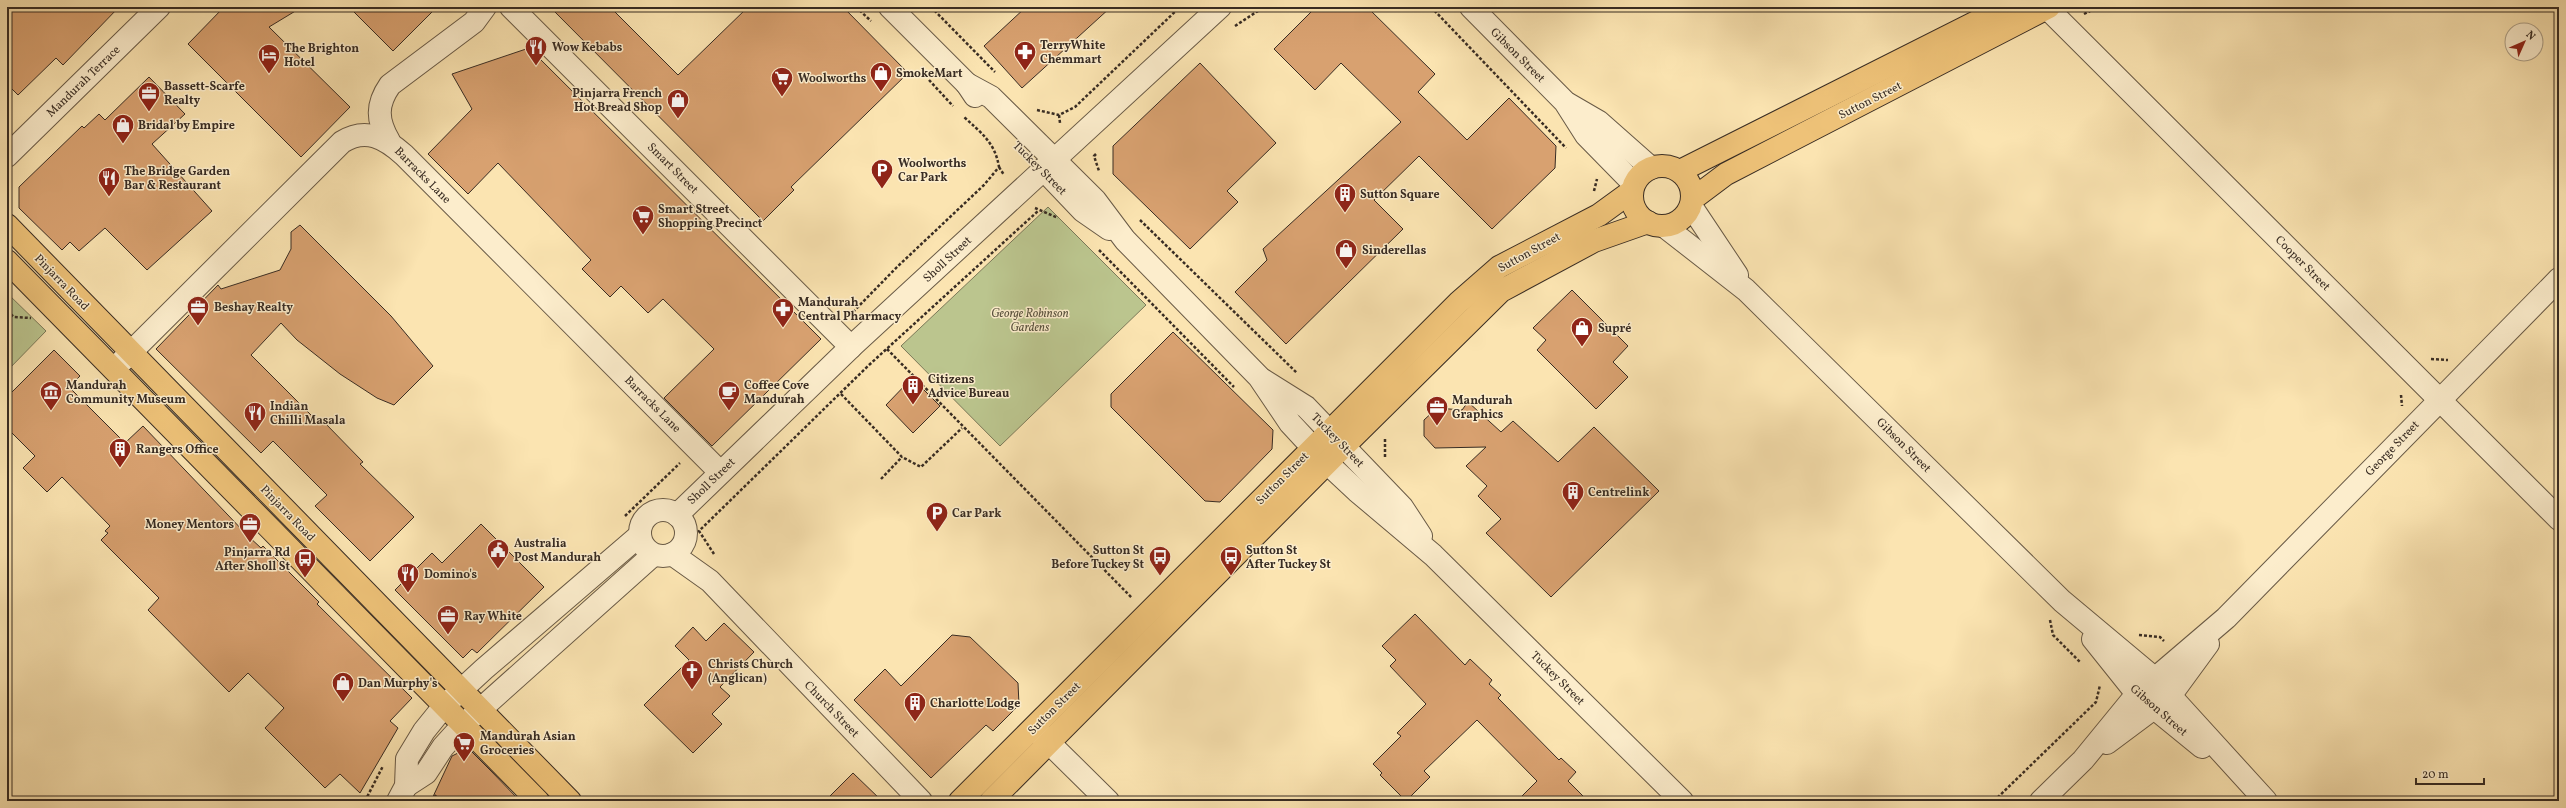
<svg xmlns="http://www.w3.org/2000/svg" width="2566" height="808" font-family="Vollkorn,serif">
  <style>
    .green { fill: #bbc58e; stroke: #7a7858 }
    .building { fill: #d8a170; stroke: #382c23 }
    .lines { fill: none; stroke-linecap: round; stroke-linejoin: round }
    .minor-casing { stroke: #695a46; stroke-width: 24 }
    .major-casing { stroke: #382c23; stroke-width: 24 }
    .path { stroke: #382c23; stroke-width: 2.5; stroke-dasharray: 3 2; stroke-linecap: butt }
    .minor { stroke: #fcedcc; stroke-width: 22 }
    .major { stroke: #eec278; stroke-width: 22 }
    .labels { text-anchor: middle; stroke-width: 3; stroke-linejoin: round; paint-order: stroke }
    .poi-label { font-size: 12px; font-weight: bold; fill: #382c23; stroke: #fcedcc; text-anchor: start }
    .street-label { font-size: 12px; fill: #382c23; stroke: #fcedcc }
    .park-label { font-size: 12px; font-style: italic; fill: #59523e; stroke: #fcedcc }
  </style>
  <rect width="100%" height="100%" fill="#fbe4b1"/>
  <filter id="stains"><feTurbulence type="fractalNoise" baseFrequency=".005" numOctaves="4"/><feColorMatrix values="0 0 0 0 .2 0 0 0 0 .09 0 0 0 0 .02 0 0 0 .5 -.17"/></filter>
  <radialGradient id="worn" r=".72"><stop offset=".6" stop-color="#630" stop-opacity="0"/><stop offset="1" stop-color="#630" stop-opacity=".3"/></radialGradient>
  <g class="green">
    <polygon points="1048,207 1146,305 1000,446 901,346"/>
    <polygon points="7,293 46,331 7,371"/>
  </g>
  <g class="building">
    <polygon points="7,7 119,7 63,65 56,58 18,95 7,84"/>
    <polygon points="224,7 302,7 269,27 350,107 301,157 188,44"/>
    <polygon points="349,7 437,7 393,51"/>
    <polygon points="550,7 610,7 678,75 748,7 843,7 908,73 791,187 794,190 763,221"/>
    <polygon points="1026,7 1111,7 1022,88 984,46"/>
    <polygon points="1316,7 1367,7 1435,74 1418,92 1467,140 1509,98 1556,146 1555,168 1492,229 1419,156 1374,200 1403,229 1286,344 1235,292 1267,260 1263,249 1401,122 1341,63 1315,90 1274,49"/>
    <polygon points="529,48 821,339 712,446 664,398 714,349 663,299 648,313 621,286 610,297 582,269 591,260 498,163 468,194 428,154 472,109 452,74"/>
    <polygon points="1200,63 1276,143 1227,191 1238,202 1190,249 1113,174 1113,146"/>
    <polygon points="149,77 185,114 152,144 212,211 147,270 105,228 79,251 70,242 62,250 19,208 19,187 82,126 84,128 99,114 105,120"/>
    <polygon points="300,225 391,316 433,366 394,405 377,398 340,374 297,340 281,323 251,355 321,425 324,422 363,462 360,464 414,517 370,561 315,506 327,495 273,441 261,453 156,349 218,285 221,289 280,270 291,249 291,232"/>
    <polygon points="1572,290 1628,346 1613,362 1628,377 1596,409 1537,350 1546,340 1533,328"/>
    <polygon points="1173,332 1273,430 1272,449 1220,502 1205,501 1111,407 1111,394"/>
    <polygon points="54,350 80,376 69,387 125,443 143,426 248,536 261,548 263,546 319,602 317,604 412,698 390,721 398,728 360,793 340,774 325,788 265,728 284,708 248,673 229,692 148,610 159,598 101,540 108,533 105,531 110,526 62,477 47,492 23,468 35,456 7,428 7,397"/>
    <polygon points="912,378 940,406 913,433 886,405"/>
    <polygon points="1468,402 1501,432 1513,421 1558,462 1594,427 1659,491 1551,597 1486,533 1501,519 1478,496 1487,486 1466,466 1486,447 1435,448 1424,436 1424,420 1437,408 1462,410"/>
    <polygon points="481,524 544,587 477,653 472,649 463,658 395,590 432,553 442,563"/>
    <polygon points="1415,614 1465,665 1470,659 1492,680 1489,684 1501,695 1498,698 1559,760 1561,758 1576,772 1568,781 1588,801 1517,801 1537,781 1477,720 1424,771 1430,777 1406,801 1380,775 1382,773 1373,764 1401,736 1397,733 1426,704 1390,666 1396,660 1382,646"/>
    <polygon points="724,623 754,652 720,687 730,696 712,714 722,724 693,753 644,705 689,660 675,646 693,627 706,641"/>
    <polygon points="952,635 970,637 1018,683 1019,705 993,731 986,725 931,778 854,700 885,669 901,686"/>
    <polygon points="468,748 490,770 520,801 431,801 452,756"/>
    <polygon points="853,773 882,801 825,801"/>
  </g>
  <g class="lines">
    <g class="minor-casing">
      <g id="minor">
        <polyline points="511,7 851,347"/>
        <polyline points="890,7 967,84 975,96"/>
        <polyline points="1471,7 1565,102 1586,135 1634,184"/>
        <polyline points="2046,7 2559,519"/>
        <polyline points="967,84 991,97 1095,200 1125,240 1259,377 1290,423 1327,463 1357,491 1433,555 1682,801"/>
        <polyline points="1568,104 1599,122 1651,168"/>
        <path d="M389,141C377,120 376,105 390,85L474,22L485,7"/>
        <polyline points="7,156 159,7"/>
        <polyline points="1043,169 1083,211 1109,229"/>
        <polyline points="1691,206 1737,275"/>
        <polyline points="1664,226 1746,290 2062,601 2154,678 2266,801"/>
        <path d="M114,369L342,142C366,127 385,138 404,155L720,472"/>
        <polyline points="1263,380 1306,407 1402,507 1421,536"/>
        <circle cx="663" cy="533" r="23"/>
        <polyline points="677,515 851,347 1220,7"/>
        <polyline points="672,554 710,581 921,801"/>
        <polyline points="2093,639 2137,694 2202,747"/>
        <polyline points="1036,730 1108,801"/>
        <polyline points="2107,743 2170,696 2208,644"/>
        <polyline points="406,786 426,773 443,747 463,725 653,555"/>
        <polyline points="398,801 406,786 407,759 424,731 445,705 484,669 640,535"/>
        <polyline points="2041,801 2083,760 2137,694 2226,618 2559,279"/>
      </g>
    </g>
    <g class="major-casing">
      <g id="major">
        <circle cx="1662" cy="196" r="30"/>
        <polyline points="1680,171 2006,7"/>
        <polyline points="1694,198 1726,174 2049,7"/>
        <polyline points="7,225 570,801"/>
        <polyline points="7,261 538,801"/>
        <polyline points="960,801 1459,302 1499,267 1599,215 1632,191"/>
        <polyline points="991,801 1344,446 1501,291 1594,241 1648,222"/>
      </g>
    </g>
    <g class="path">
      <polyline points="856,7 871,21"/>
      <polyline points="931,7 995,72"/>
      <polyline points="1431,7 1566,148"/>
      <polyline points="2084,14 2098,7"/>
      <polyline points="1235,26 1264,7"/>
      <polyline points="929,80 953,106"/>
      <polyline points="1037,110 1059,115 1075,107 1180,7"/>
      <polyline points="1059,115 1060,123"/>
      <polyline points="1096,154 1094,156 1099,171"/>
      <polyline points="999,167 1004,175"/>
      <polyline points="7,184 10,178"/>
      <polyline points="1594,191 1597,179"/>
      <polyline points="1035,208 1058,218"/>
      <polyline points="1140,220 1297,373"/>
      <polyline points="1099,250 1234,387"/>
      <polyline points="7,311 14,317 31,318"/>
      <path d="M853,312L897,267L984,185L999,167C995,142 981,133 963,116"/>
      <polyline points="887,349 1132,598"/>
      <polyline points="2431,359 2448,360"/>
      <polyline points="869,365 1038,211"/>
      <polyline points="841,394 902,457 921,467 962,428"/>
      <polyline points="2401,395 2402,406"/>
      <polyline points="1385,457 1385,438"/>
      <polyline points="881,479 902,457"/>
      <polyline points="625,516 680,463"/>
      <polyline points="714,554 699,531 869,365"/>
      <polyline points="2050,620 2053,635 2081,663"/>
      <polyline points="2139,635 2160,637 2164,641"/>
      <polyline points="365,801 383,766"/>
      <polyline points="432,801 436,795"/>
      <polyline points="1994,801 2096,702 2100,685"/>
    </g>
    <use href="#minor" class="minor"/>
    <use href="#major" class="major"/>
  </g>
  <defs>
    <g id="restaurant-pin" transform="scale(1.15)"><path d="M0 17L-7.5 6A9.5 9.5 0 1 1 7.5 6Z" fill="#8f2418" stroke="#fcedcc"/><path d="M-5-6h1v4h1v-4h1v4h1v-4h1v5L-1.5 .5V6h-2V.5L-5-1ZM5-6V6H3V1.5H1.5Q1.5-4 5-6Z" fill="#fff"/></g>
    <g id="pharmacy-pin" transform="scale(1.15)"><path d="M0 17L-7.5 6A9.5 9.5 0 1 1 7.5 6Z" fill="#8f2418" stroke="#fcedcc"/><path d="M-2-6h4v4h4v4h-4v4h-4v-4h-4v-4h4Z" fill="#fff"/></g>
    <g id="hotel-pin" transform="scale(1.15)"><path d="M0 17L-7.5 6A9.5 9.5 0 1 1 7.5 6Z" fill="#8f2418" stroke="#fcedcc"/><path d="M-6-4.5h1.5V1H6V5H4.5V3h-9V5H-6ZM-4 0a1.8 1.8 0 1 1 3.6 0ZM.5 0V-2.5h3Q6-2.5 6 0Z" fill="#fff"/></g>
    <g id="shop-pin" transform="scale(1.15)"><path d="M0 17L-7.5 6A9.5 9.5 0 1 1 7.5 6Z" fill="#8f2418" stroke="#fcedcc"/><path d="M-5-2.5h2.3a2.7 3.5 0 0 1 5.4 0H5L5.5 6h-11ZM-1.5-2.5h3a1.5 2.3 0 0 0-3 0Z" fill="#fff"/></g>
    <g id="supermarket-pin" transform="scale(1.15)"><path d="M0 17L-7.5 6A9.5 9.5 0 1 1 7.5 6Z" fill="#8f2418" stroke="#fcedcc"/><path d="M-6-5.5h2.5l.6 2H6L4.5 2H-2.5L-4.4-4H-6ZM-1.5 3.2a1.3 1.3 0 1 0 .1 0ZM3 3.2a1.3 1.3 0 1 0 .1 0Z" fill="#fff"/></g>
    <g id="office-pin" transform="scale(1.15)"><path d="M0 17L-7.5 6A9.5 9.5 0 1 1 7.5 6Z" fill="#8f2418" stroke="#fcedcc"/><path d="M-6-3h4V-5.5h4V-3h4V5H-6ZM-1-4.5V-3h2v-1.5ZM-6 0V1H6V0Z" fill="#fff"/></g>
    <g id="parking-pin" transform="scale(1.15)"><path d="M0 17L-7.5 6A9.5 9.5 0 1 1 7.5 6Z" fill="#8f2418" stroke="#fcedcc"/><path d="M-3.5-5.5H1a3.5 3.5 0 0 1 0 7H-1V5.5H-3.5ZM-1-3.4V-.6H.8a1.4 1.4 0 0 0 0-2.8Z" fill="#fff"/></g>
    <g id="building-pin" transform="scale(1.15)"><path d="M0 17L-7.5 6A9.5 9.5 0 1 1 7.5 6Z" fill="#8f2418" stroke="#fcedcc"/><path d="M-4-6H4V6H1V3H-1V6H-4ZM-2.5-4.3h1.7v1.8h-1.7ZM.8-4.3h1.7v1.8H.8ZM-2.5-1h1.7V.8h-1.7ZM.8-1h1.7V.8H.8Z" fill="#fff"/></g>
    <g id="museum-pin" transform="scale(1.15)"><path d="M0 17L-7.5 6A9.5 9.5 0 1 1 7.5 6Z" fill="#8f2418" stroke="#fcedcc"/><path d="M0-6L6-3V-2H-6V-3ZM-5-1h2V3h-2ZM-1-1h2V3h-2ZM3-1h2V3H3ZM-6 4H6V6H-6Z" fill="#fff"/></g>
    <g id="cafe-pin" transform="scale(1.15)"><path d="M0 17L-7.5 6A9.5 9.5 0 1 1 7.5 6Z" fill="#8f2418" stroke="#fcedcc"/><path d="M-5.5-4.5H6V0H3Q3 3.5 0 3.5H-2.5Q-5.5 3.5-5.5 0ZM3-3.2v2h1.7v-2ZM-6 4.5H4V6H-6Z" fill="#fff"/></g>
    <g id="civic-pin" transform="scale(1.15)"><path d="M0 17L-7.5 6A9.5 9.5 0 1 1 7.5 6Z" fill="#8f2418" stroke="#fcedcc"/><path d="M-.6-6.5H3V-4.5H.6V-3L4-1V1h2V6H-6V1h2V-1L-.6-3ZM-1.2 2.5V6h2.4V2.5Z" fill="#fff"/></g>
    <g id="bus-pin" transform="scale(1.15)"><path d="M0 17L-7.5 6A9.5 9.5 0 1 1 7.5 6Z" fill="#8f2418" stroke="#fcedcc"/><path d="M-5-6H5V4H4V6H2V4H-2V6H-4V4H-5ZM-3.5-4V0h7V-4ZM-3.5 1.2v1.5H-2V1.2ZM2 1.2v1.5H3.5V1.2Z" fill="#fff"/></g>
    <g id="church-pin" transform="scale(1.15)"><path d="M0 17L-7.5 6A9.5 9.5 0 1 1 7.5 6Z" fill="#8f2418" stroke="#fcedcc"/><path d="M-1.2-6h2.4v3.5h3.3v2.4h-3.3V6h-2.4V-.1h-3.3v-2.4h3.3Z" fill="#fff"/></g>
  </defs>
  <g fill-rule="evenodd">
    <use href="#restaurant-pin" x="536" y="47"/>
    <use href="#pharmacy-pin" x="1025" y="52"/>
    <use href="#hotel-pin" x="269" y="55"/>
    <use href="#shop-pin" x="881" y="73"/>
    <use href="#supermarket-pin" x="782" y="78"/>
    <use href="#office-pin" x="149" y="93"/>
    <use href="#shop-pin" x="678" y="100"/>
    <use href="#shop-pin" x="123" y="125"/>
    <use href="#parking-pin" x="882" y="170"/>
    <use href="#restaurant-pin" x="109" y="178"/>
    <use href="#building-pin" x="1345" y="194"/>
    <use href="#supermarket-pin" x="643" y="216"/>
    <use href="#shop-pin" x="1346" y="250"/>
    <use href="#office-pin" x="198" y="307"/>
    <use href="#pharmacy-pin" x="783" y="309"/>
    <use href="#shop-pin" x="1582" y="328"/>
    <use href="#building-pin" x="913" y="386"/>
    <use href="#museum-pin" x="51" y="392"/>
    <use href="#cafe-pin" x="729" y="392"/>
    <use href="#office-pin" x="1437" y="407"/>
    <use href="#restaurant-pin" x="255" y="413"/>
    <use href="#building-pin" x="120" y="449"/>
    <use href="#building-pin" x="1573" y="492"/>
    <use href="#parking-pin" x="937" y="513"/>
    <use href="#office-pin" x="250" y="524"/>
    <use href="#civic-pin" x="498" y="550"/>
    <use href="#bus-pin" x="1160" y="557"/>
    <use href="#bus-pin" x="1231" y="557"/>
    <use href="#bus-pin" x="305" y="559"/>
    <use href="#restaurant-pin" x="408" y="574"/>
    <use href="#office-pin" x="448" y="616"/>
    <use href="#church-pin" x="692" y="671"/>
    <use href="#shop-pin" x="343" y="683"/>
    <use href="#building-pin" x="915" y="703"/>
    <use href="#supermarket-pin" x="464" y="743"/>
  </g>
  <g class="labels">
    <g class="poi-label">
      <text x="1040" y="49">TerryWhite<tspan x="1040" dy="14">Chemmart</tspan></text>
      <text x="552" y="51">Wow Kebabs</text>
      <text x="284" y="52">The Brighton<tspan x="284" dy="14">Hotel</tspan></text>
      <text x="896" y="77">SmokeMart</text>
      <text x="798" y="82">Woolworths</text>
      <text x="164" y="90">Bassett-Scarfe<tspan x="164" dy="14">Realty</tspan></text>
      <text x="662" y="97" text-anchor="end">Pinjarra French<tspan x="662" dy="14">Hot Bread Shop</tspan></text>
      <text x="138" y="129">Bridal by Empire</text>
      <text x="898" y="167">Woolworths<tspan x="898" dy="14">Car Park</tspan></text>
      <text x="124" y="175">The Bridge Garden<tspan x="124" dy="14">Bar &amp; Restaurant</tspan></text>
      <text x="1360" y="198">Sutton Square</text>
      <text x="658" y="213">Smart Street<tspan x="658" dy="14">Shopping Precinct</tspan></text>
      <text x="1362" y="254">Sinderellas</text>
      <text x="798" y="306">Mandurah<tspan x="798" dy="14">Central Pharmacy</tspan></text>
      <text x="214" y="311">Beshay Realty</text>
      <text x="1598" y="332">Supré</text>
      <text x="928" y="383">Citizens<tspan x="928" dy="14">Advice Bureau</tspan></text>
      <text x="66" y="389">Mandurah<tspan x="66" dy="14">Community Museum</tspan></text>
      <text x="744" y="389">Coffee Cove<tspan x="744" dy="14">Mandurah</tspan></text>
      <text x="1452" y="404">Mandurah<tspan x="1452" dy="14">Graphics</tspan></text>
      <text x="270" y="410">Indian<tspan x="270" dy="14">Chilli Masala</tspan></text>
      <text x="136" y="453">Rangers Office</text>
      <text x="1588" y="496">Centrelink</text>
      <text x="952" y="517">Car Park</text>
      <text x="234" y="528" text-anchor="end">Money Mentors</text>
      <text x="514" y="547">Australia<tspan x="514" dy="14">Post Mandurah</tspan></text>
      <text x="1144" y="554" text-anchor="end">Sutton St<tspan x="1144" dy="14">Before Tuckey St</tspan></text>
      <text x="1246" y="554">Sutton St<tspan x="1246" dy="14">After Tuckey St</tspan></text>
      <text x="290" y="556" text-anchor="end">Pinjarra Rd<tspan x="290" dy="14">After Sholl St</tspan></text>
      <text x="424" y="578">Domino's</text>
      <text x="464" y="620">Ray White</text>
      <text x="708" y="668">Christs Church<tspan x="708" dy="14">(Anglican)</tspan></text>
      <text x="358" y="687">Dan Murphy's</text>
      <text x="930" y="707">Charlotte Lodge</text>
      <text x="480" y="740">Mandurah Asian<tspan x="480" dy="14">Groceries</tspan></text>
    </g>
    <g class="street-label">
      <text transform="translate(1518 55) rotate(45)" y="4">Gibson Street</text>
      <text transform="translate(83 81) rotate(-44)" y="4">Mandurah Terrace</text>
      <text transform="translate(1870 100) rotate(-27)" y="4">Sutton Street</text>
      <text transform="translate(673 168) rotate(45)" y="4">Smart Street</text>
      <text transform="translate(1040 168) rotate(45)" y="4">Tuckey Street</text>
      <text transform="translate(423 175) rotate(45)" y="4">Barracks Lane</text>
      <text transform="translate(1529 252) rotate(-29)" y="4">Sutton Street</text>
      <text transform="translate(947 259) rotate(-43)" y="4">Sholl Street</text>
      <text transform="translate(2303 263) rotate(45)" y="4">Cooper Street</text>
      <text transform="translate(62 282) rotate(46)" y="4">Pinjarra Road</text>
      <text transform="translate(653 404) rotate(45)" y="4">Barracks Lane</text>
      <text transform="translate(1338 440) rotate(46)" y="4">Tuckey Street</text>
      <text transform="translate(1904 445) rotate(45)" y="4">Gibson Street</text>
      <text transform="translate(2392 448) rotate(-46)" y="4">George Street</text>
      <text transform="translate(1282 478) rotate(-45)" y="4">Sutton Street</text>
      <text transform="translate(711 481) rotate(-44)" y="4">Sholl Street</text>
      <text transform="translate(288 513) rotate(46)" y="4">Pinjarra Road</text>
      <text transform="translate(1558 678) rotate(45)" y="4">Tuckey Street</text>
      <text transform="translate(1054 708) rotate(-45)" y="4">Sutton Street</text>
      <text transform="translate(832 709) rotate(46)" y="4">Church Street</text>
      <text transform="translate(2159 710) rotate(41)" y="4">Gibson Street</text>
    </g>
    <g class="park-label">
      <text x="1030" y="317">George Robinson<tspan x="1030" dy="14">Gardens</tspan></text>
    </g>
  </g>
  <rect width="2566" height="808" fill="none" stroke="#fbe4b1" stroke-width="24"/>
  <rect x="8" y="8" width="2550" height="792" fill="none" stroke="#382c23" stroke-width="2"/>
  <rect x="12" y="12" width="2542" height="784" fill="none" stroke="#382c23"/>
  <g transform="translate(2524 42) rotate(45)"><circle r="19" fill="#fcedcc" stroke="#aea088"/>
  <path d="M0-3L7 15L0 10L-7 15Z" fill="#8f2418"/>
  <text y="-6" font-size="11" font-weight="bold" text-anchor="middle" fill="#382c23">N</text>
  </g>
  <path d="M2416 778v6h68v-6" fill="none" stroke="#382c23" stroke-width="2"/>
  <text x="2422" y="778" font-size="12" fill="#382c23" stroke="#fcedcc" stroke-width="3" paint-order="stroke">20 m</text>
  <rect width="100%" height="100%" filter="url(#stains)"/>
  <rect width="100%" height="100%" fill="url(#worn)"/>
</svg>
